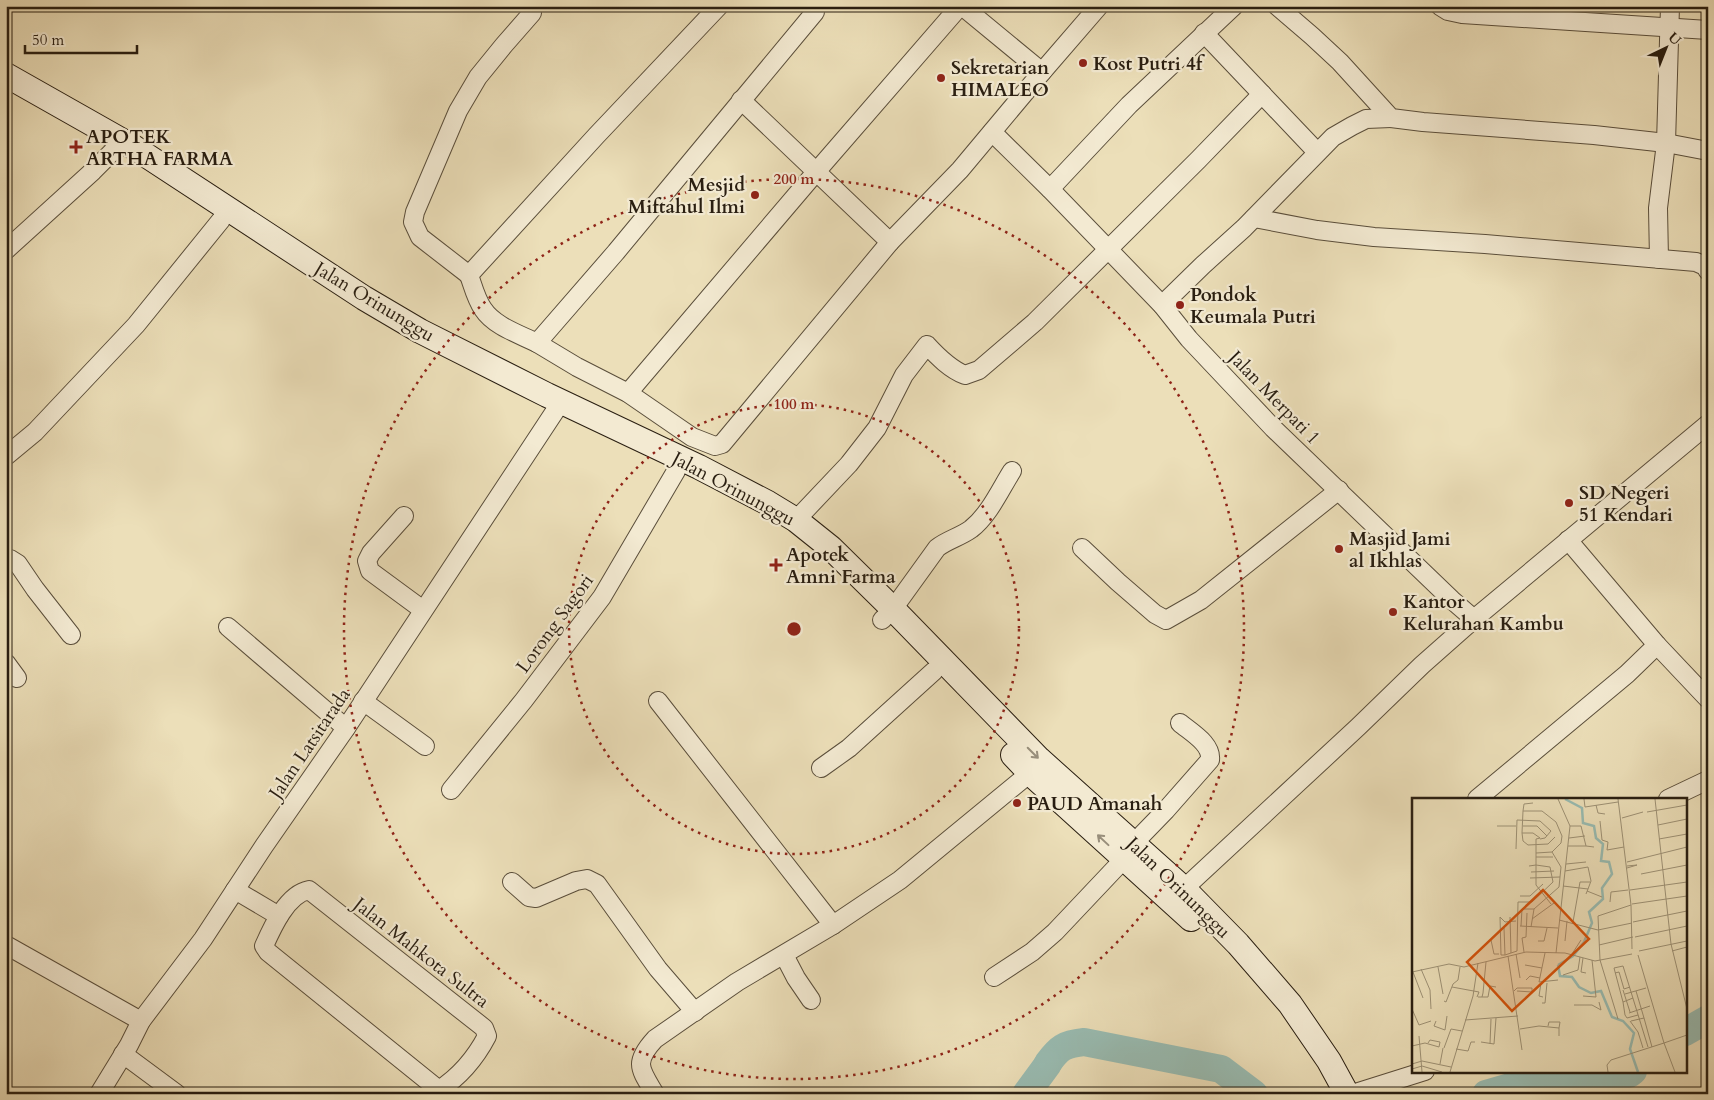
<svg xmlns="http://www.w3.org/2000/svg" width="1714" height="1100" font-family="Cardo,serif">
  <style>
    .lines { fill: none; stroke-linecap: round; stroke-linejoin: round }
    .river { stroke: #99bcb2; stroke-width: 28 }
    .street-casing { stroke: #5a4e3b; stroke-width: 20 }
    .secondary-casing { stroke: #291e11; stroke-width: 26 }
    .street { stroke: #f3ead2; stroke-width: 18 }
    .secondary { stroke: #f3ead2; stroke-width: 24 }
    .oneway { stroke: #988e7b }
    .ring { fill: none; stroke: #8f2418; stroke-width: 2.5; stroke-dasharray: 2.5 5 }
    .poi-dot { fill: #8f2418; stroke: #f3ead2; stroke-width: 2 }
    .labels { text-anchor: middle; stroke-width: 4.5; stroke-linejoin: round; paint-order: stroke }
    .poi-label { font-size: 19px; font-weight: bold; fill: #291e11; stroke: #f3ead2; text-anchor: start }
    .street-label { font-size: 19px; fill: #291e11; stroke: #f3ead2 }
    .inset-river { fill: none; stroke: #99bcb2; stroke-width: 2.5 }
    .inset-road { fill: none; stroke: #9e9276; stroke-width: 1 }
    .view { fill: #d5530c; fill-opacity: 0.15; stroke: #d5530c; stroke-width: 2.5 }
    .inset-edge { fill: none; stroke: #291e11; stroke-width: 2.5 }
    .centre { fill: #8f2418; stroke: #f3ead2; stroke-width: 2.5 }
    .ring-label { font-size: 15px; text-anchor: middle; font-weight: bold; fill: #8f2418; stroke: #f3ead2; stroke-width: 4.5; stroke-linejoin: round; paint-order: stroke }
  </style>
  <rect width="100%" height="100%" fill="#ecdfb9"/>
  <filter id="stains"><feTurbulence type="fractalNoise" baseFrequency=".004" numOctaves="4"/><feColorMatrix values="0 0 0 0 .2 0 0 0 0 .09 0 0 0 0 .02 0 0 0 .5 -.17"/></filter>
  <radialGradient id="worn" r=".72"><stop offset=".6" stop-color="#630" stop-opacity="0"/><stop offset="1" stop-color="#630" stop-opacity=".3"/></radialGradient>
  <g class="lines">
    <g class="river">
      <polyline points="1685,1032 1708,1019"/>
      <path d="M1048,1063C1059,1048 1064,1044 1084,1042L1221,1069L1254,1094"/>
      <polyline points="1026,1094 1048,1064"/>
      <polyline points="1486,1094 1544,1077 1629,1074 1633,1071"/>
    </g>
    <g class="street-casing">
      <g id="street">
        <path d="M719,6L596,136L469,275C473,286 476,299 483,309C494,326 519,334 537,343L616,252L815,12"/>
        <polyline points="962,6 1042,72"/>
        <polyline points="1277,6 1312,36 1340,62 1391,118 1423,122 1594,135 1666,143 1708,151"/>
        <polyline points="1440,6 1448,11 1462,14 1708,30"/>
        <polyline points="1204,33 1317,152"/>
        <polyline points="741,100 890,242"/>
        <polyline points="992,132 1050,189 1162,305 1189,339 1273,428 1452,600 1474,619"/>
        <polyline points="1050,189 1129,105 1234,6"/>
        <polyline points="1254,218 1317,230 1374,237 1485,244 1696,262 1705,266 1708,271"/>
        <polyline points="6,250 93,171 123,141"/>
        <polyline points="1659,259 1658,208 1666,143 1670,6"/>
        <polyline points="469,275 420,237 413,222 415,212 458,111 478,77 504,45 532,13"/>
        <polyline points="1162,305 1203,265 1244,228 1333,137 1352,126 1366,119 1391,118"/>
        <polyline points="537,343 577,367 628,393 692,437 715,446 722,444 890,242 960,170 1042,72 1099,6"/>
        <polyline points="628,393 816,172 960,6"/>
        <polyline points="6,456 35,432 136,325 221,220"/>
        <polyline points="404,516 371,553 367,561 370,571 423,610"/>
        <path d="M796,520L849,464L877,428L904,375L927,345C938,357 950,369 965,375L979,370L1035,322L1198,160L1262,94"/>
        <polyline points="1568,540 1657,645 1708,699"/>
        <polyline points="1082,548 1118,582 1155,614 1166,620 1201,600 1339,490"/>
        <polyline points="6,559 10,559 18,564 35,589 71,635"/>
        <path d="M882,620L893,609L937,548C947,540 960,537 971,529C989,515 1000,490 1012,471"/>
        <polyline points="228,627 346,728"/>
        <polyline points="6,663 17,678"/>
        <polyline points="363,701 425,746"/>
        <polyline points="658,701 833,925"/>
        <polyline points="821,768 849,748 934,671"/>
        <polyline points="451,790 524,700 602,597 676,471"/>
        <polyline points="1477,799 1627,674 1657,645"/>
        <polyline points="1668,799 1708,780"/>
        <path d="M1134,843L1166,810L1210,760C1212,744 1192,733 1180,723"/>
        <polyline points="512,882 529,897 536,898 576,881 587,879 597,884 658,969 695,1012"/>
        <polyline points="235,890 279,916"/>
        <path d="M309,890L484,1028L487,1036C476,1057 459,1077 439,1090L268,952L264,946C272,928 287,894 309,890Z"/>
        <polyline points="1176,896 1358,727 1422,665 1474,619 1708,424"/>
        <polyline points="6,945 141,1021"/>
        <polyline points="784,955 796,978 811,1000"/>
        <polyline points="994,977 1032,952 1055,932 1124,859"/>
        <polyline points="123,1054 177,1094"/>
        <polyline points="99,1094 129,1045 141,1021 203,939 264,846 346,728 561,402"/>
        <path d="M655,1094C640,1069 633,1063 655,1039L737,982L833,925L900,880L1030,773"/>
        <polyline points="1352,1094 1425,1071"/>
      </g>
    </g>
    <g class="secondary-casing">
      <g id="secondary">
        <polyline points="6,75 135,148 364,298 420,331 547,395 699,467 768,503 796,520 831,548 893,609 1039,759 1184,889 1238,944 1290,1004 1329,1061 1347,1094"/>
        <polyline points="1013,755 1030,773 1191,919"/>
      </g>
    </g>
    <use href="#street" class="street"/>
    <use href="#secondary" class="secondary"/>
  </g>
  <defs><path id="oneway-shaft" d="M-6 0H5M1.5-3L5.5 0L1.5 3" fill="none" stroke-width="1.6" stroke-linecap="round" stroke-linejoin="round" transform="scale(1.25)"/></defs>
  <g class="oneway">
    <use href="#oneway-shaft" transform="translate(1033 753) rotate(45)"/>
    <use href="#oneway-shaft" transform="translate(1103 840) rotate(-137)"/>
  </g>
  <g class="ring">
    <circle cx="794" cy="629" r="225"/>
    <circle cx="794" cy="629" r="450"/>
  </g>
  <g class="poi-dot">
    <circle cx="1083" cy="63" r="5"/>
    <circle cx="941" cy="78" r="5"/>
    <path d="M73.5 139.5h5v5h5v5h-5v5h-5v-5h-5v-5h5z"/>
    <circle cx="755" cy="195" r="5"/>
    <circle cx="1180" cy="305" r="5"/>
    <circle cx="1569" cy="503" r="5"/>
    <circle cx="1339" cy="549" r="5"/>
    <path d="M773.5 557.5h5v5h5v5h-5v5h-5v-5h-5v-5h5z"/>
    <circle cx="1393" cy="612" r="5"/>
    <circle cx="1017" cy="803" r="5"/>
  </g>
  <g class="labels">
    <g class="poi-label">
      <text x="1093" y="70">Kost Putri 4f</text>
      <text x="951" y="74">Sekretarian<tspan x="951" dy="22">HIMALEO</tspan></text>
      <text x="86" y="143">APOTEK<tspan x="86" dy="22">ARTHA FARMA</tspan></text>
      <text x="745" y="191" text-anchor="end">Mesjid<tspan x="745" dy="22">Miftahul Ilmi</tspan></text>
      <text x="1190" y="301">Pondok<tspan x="1190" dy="22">Keumala Putri</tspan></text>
      <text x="1579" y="499">SD Negeri<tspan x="1579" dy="22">51 Kendari</tspan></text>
      <text x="1349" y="545">Masjid Jami<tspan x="1349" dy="22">al Ikhlas</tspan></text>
      <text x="786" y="561">Apotek<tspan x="786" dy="22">Amni Farma</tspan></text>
      <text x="1403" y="608">Kantor<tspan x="1403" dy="22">Kelurahan Kambu</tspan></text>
      <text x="1027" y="810">PAUD Amanah</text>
    </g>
    <g class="street-label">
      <text transform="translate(375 301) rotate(31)" y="7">Jalan Orinunggu</text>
      <text transform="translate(1275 397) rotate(46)" y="7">Jalan Merpati 1</text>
      <text transform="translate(734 488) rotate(28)" y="7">Jalan Orinunggu</text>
      <text transform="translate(554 623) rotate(-54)" y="7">Lorong Sagori</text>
      <text transform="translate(309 743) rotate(-56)" y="7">Jalan Latsitarada</text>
      <text transform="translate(1179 887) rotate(44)" y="7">Jalan Orinunggu</text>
      <text transform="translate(422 952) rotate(38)" y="7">Jalan Mahkota Sultra</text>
    </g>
  </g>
  <g transform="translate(1412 798)">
    <rect width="275" height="275" fill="#ecdfb9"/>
    <path class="inset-river" d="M146,167L161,158L172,144L180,125L177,114L191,101L190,90L200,76L197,64L189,63L191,46L184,40L182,28L171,25L170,10L153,1M146,167L148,178L160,179L167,189L179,195L189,193L200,219L211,223L222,235L218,251L226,274"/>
    <path class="inset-road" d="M172,1L173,9L206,4M206,1L219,107L220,151M243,1L259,146L275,211M184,7L186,15L193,16M111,13L112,6L121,5M235,14L275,7M210,20L231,14M188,23L190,42L196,44L195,52L212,49M246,27L275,21M85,28H104M111,28H125L135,38M158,28H169L174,48L182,49M110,35L111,43L116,47L136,46L143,39M157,40L173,38M247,41L275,36M156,48H174M104,51L105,22L128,23L139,33L133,40L128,41M140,54L149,69L148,79M124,59H141M215,64L275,49M154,66L174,64M117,68L124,67V87L139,106M215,68L225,67L215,70M153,73L176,69L179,83L176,91M119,74L142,73M229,76L275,67M151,88L176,91L174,96M218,92L275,84M175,93L190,99M108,98H118L131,86M198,104L199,94L216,92M220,106L275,98M88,119L89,157H93L92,130M88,119L93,124L104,123M98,119L99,155M120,121L142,105M147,122L186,132L220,125M161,124L168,84H178M221,124L275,113M108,128L146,130M109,128L110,111H122L147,89L148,79L118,80M119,129L122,111M223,139L275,128M79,142L82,156H87M126,143H132L135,130M153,143L155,123M187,147L221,139M227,153L275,143M260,153L275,149M112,154L110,140L114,139L115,115M133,155L127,184L146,182M144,155L158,28L146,1M104,156L108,180M160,156L169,142M93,157L105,153L106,104H120L141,84L138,69L124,67V41L128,40L121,35H110L111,13H130L144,24L150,38L149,45L140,54L124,55M96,158L110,252M171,160L169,174L174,175M113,167L130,170M26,169L31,196M9,171L18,192L19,211M0,174L37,166L52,169L114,154L153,155L183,163L220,156M1,174L11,200M203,175L207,174L212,191L218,189M151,177L166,172L168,159M114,182L118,178L128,180M129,185L127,198L131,199M40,189L67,194L65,199M211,192L218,214M102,193L105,190H120V194L105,193M224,193L232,220M213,196L234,190M171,198L184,199L180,162M66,199H70L71,195L74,164M70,199H76L78,188L84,189M221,200L211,204L213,217L215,220L226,217M32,203L34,204L41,186L46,182L48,169M211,204L202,170L211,168L236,249M130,205H133L135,185M162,207H180L189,212L187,204M0,211L7,227L19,223M217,215L238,208M206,221L188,162L186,118L219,107M53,222L106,218M24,223L22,228L33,232L35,218M218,223L226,234L231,250M219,223L232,220L240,249M136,228L137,224H148L147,230M108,231L127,228L147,230V238M7,238L10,274M69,244L82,246L84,220M78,246L79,221M0,248L13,245L27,249L28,244L18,242L16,245M32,250L39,231L50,233M44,251L56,253L59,244H63M0,266L10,263L39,269M28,266L31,250M0,271L10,268L30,274M38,274L61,198L66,165M196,274L195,267L199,262L252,245L226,157M263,274L252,245L275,237"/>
    <path class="view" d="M131,92L177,141L100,213L55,164Z"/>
    <rect width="275" height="275" class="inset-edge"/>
  </g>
  <circle cx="794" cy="629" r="8" class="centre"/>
  <g class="ring-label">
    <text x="794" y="184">200 m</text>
    <text x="794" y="409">100 m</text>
  </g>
  <rect width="1714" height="1100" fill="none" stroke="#ecdfb9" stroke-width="25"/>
  <rect x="8" y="8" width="1699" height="1085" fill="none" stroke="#291e11" stroke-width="2.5"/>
  <rect x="12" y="12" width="1689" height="1075" fill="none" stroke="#291e11"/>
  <g transform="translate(1666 48) rotate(43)" stroke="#f3ead2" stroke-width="4" paint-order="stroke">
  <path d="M0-4L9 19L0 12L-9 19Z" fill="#291e11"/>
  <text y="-8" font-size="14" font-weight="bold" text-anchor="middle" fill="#291e11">U</text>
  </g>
  <path d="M25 45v8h112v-8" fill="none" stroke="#291e11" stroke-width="2.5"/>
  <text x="32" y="45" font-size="15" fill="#291e11" stroke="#f3ead2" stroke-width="4" paint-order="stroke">50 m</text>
  <rect width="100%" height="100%" filter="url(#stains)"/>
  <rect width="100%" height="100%" fill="url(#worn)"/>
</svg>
